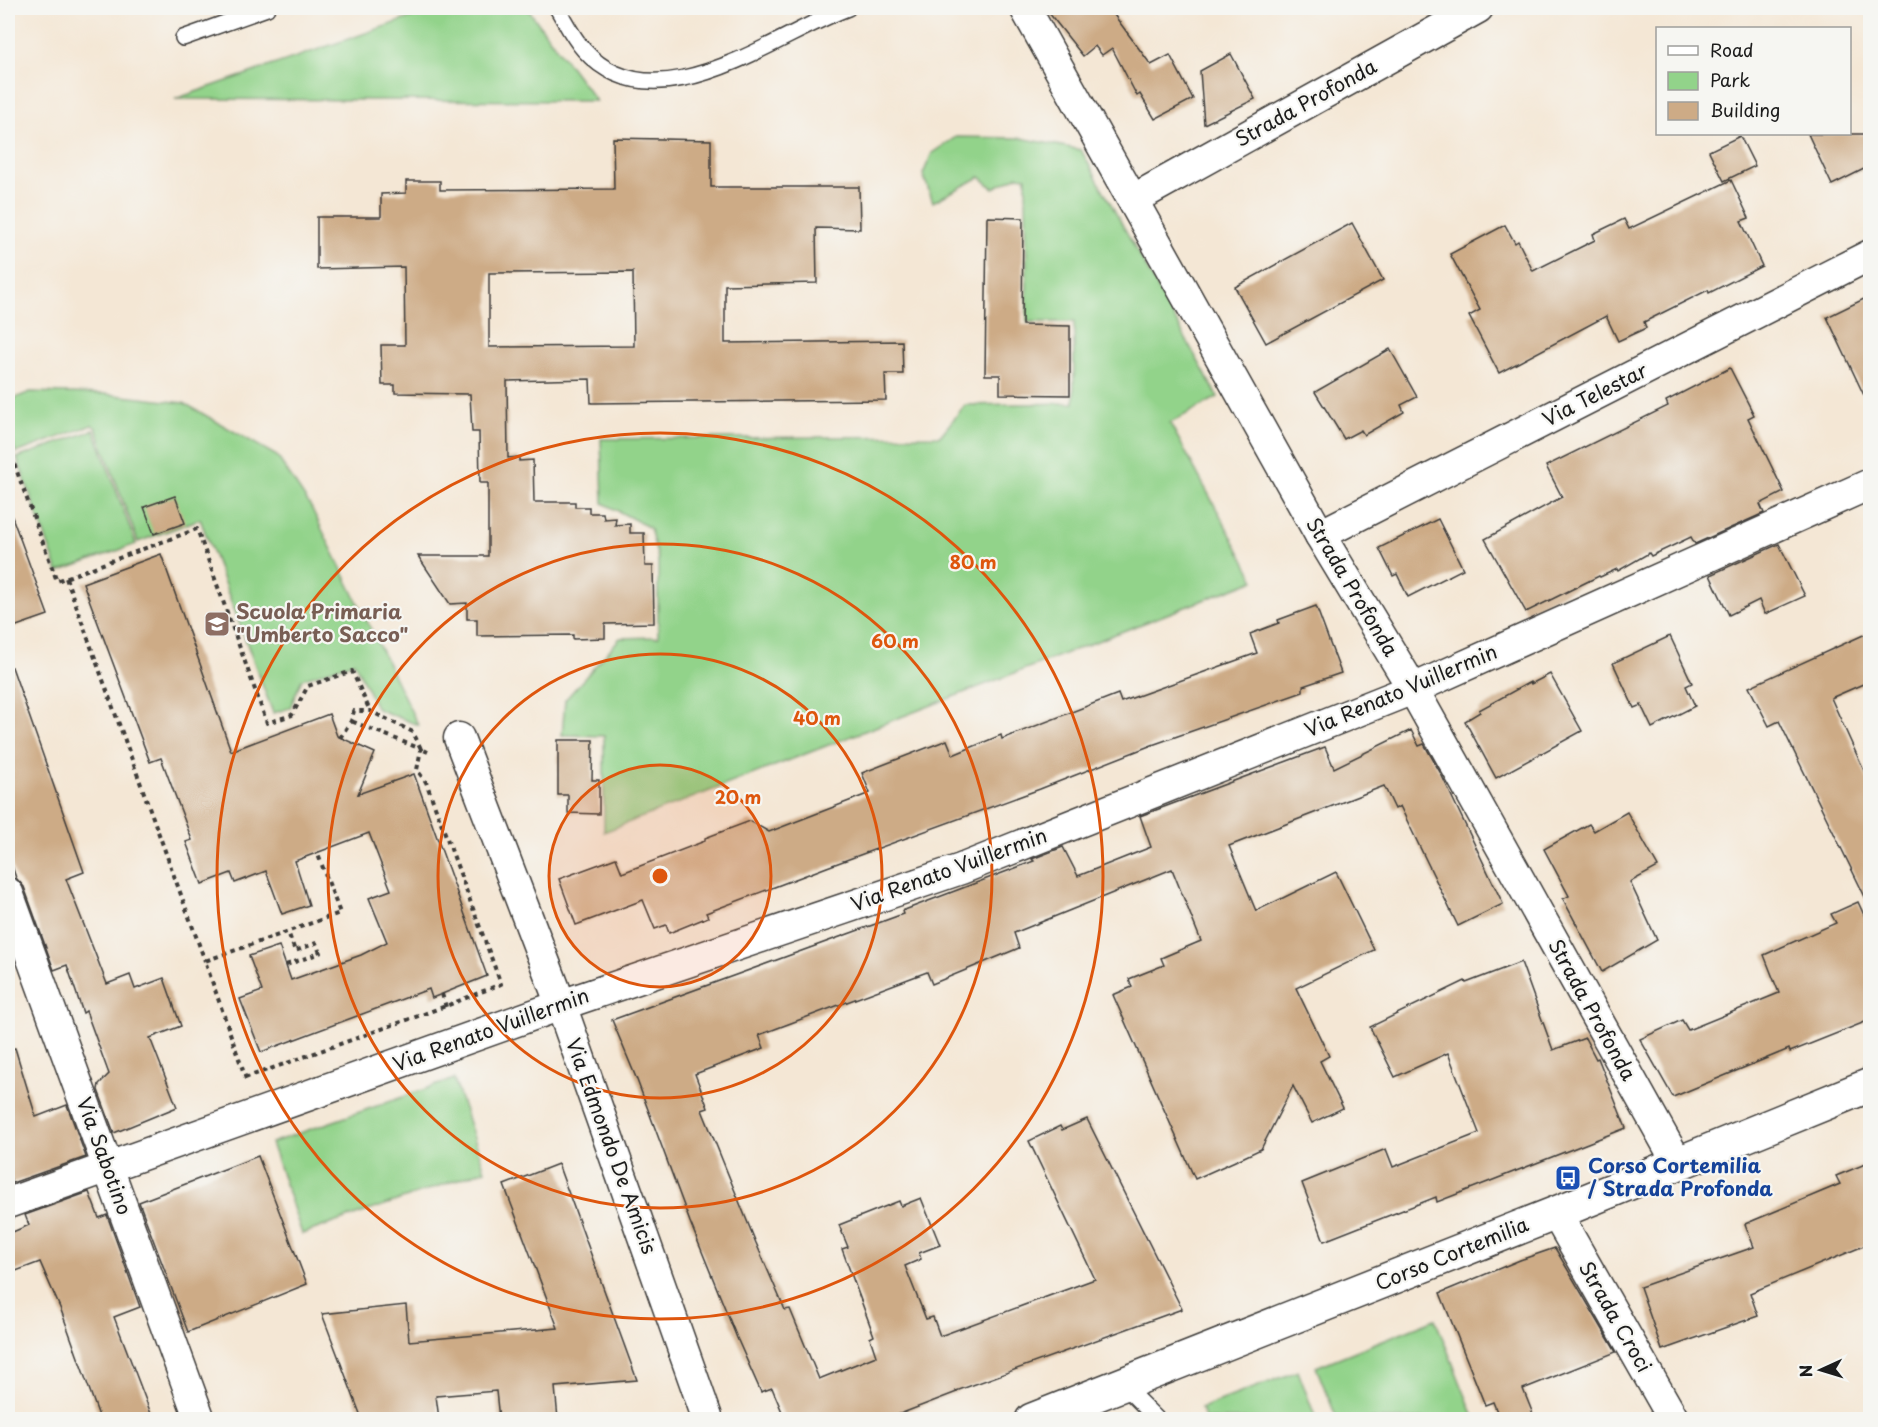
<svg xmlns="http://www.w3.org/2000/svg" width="1878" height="1427" font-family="'Playpen Sans',sans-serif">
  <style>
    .green { fill: #92d38a; stroke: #577853; stroke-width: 1.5 }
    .building { fill: #cdab86; fill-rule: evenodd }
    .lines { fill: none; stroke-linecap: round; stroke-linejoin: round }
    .service-casing { stroke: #3c3a38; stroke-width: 18 }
    .minor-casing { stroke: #3c3a38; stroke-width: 33 }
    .primary-casing { stroke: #3c3a38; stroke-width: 36 }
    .path { stroke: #3c3a38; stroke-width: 4; stroke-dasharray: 4.5 4.5; stroke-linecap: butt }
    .service { stroke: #fff; stroke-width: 15 }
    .minor { stroke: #fff; stroke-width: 30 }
    .primary { stroke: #fff; stroke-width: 33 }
    .ring { fill: none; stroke: #de560d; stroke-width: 3 }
    .labels { text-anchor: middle; stroke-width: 4.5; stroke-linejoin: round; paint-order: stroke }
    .street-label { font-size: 20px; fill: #1c1c1c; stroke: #f6f6f2 }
    .education-label { font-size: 20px; font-weight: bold; fill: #785e54; stroke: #f6f6f2; text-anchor: start }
    .transit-label { font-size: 20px; font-weight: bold; fill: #164399; stroke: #f6f6f2; text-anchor: start }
    .centre { fill: #de560d; stroke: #f6f6f2; stroke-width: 3 }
    .ring-label { font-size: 18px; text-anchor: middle; font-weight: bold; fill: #de560d; stroke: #f6f6f2; stroke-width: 4.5; stroke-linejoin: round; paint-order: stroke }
  </style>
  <rect width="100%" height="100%" fill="#f6f6f2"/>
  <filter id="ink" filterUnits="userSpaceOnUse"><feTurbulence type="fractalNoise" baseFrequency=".0167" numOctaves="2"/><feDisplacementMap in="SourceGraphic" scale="12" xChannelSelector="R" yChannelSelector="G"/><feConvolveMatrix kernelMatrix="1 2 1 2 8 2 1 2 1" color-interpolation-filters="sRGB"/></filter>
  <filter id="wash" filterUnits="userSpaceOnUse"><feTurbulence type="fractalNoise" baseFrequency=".008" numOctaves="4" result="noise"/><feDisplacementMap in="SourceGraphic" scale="24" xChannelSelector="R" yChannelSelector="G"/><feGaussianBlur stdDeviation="1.35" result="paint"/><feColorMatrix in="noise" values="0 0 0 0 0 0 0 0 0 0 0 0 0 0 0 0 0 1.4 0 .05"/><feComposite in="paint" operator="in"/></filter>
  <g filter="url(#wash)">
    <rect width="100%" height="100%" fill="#f4e7d5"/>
    <g class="green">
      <polygon points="438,8 527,8 596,101 175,99"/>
      <polygon points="956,137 1021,138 1081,150 1218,397 1170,423 1255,580 604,832 604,736 562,735 565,700 620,638 658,637 658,559 650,528 603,503 601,439 940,436 965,405 1074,403 1074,322 1027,322 1026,177 1018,176 993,188 980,177 933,202 923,174 932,153"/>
      <polygon points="30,392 105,394 184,403 277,456 311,507 418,725 377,709 354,662 302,679 290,708 273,713 200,519 138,542 96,428 92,425 16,453 8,430 8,401"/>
      <polygon points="94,430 136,544 58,572 17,458"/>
      <polygon points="454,1079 485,1170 302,1234 271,1143"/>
      <polygon points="1435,1319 1475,1419 1337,1419 1316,1367"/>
      <polygon points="1298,1371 1316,1419 1205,1419 1201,1408"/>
    </g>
    <g id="blocks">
      <g class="building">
        <polygon points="1045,8 1109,8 1151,65 1170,55 1193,99 1155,119 1140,94 1137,96 1112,48 1102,55 1095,46 1083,56"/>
        <polygon points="1231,54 1255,99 1204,124 1200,71"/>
        <polygon points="1808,134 1870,134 1870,166 1832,185"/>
        <polygon points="1740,136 1755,166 1724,181 1709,151"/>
        <path d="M613,138L711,140V187H859L860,229L816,228L817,283L725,285V343L902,341L903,374H885L886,400L591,403L590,379L507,381L508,458L519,457V461L533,460L534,502H575V507H589V513H603L604,519L616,518L615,525L630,524V533H644L645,566H653L654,623L605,624V638L573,639V635L477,636V619H467V603L450,604L418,556H488V483H480L479,432H472L470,394L395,393V385H382L381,345H405L404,267L317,269V217H381V194L406,193V181H440V190L614,189ZM633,272L634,346L489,347V273Z"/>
        <polygon points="1731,180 1749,218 1741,221 1762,266 1709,293 1708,290 1644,322 1646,328 1618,341 1606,316 1499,373 1469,316 1480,310 1450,254 1505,225 1515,243 1518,241 1533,271 1595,240 1593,234 1624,219 1629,229"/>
        <polygon points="987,217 1023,218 1022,325 1070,326 1070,395 1000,394 1000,375 985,375"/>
        <polygon points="1352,223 1383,280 1266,343 1235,287"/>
        <polygon points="1870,296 1870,408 1827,317"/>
        <polygon points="1390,349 1417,397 1401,405 1404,412 1364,435 1361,430 1344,439 1315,392"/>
        <polygon points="1730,368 1754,415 1748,418 1784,492 1760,504 1764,513 1695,544 1691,537 1651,556 1649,553 1618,571 1617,569 1600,577 1599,576 1526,612 1485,539 1562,497 1546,466 1668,406 1666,401"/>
        <polygon points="175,496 185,523 154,534 144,507"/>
        <polygon points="11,514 48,615 8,629 8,515"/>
        <polygon points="1438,519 1463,569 1408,597 1397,574 1393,576 1379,548"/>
        <polygon points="1779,544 1805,596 1765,614 1759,600 1729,615 1710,575"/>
        <polygon points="161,554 231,751 329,714 337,736 375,753 358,794 414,774 487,976 432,998 429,989 261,1052 240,999 262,991 249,956 279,946 291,980 361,955 387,942 369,898 391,890 369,833 295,861 309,905 282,914 266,871 235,883 231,873 202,884 186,842 192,840 161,758 150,762 83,583"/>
        <polygon points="1316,606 1341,673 1303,686 1303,692 1152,745 1040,789 827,867 706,913 708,917 669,933 666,925 655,929 643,900 576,925 559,879 616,858 622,873 705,841 705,838 750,821 769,832 870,793 862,773 947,740 953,755 1001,735 1002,739 1118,694 1121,702 1257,653 1250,634 1279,623 1278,620"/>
        <polygon points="1870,632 1870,681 1831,698 1870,784 1870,907 1779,721 1769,726 1749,687"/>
        <polygon points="1670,636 1692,683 1686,686 1695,706 1652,728 1641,705 1634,708 1613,663"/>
        <polygon points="12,667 84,872 66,879 107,984 130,975 135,989 164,978 181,1026 150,1038 177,1107 114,1133 98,1090 99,1084 109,1074 86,1011 83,1013 67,965 54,970 24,887 16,878 8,854 8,668"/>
        <polygon points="1550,674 1582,731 1496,778 1465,721 1480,712 1479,710 1530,682 1531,684"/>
        <polygon points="1411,730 1419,746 1424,744 1441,774 1503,904 1458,926 1400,806 1395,809 1384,786 1229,846 1256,911 1336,872 1374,950 1296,988 1329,1056 1320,1061 1343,1108 1312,1123 1293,1086 1261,1149 1244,1157 1195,1179 1113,995 1132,987 1129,979 1164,965 1161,958 1201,941 1172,869 1014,933 1019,948 932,984 927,972 759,1035 764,1048 695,1074 708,1108 702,1110 756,1243 785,1310 790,1309 819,1379 876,1356 870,1338 874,1336 842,1249 848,1247 839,1225 899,1201 901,1206 921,1198 940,1245 919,1253 921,1259 905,1266 926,1319 933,1317 940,1336 1095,1279 1029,1141 1060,1126 1062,1130 1087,1119 1182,1309 956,1391 957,1392 887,1419 785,1419 772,1388 761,1392 737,1338 690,1222 637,1080 612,1020 903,914 902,911 1034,861 1032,859 1063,847 1078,876 1151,847 1140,816 1325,747 1334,768"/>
        <polygon points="558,740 593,740 592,780 599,780 599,814 568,813 568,795 558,795"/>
        <polygon points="1627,812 1658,867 1630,882 1657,940 1602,972 1563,899 1569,896 1544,849 1589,824 1594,831"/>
        <polygon points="1858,902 1870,928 1870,1020 1790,1052 1789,1049 1673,1097 1640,1039 1682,1020 1688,1030 1779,993 1764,955 1836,923 1831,914"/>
        <polygon points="1521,962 1553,1050 1585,1038 1596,1059 1598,1058 1626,1128 1437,1202 1436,1197 1324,1241 1302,1183 1386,1149 1393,1167 1479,1133 1448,1053 1395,1077 1370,1027 1465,981 1466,983"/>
        <polygon points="15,1048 36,1117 67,1105 86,1157 12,1183 8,1171 8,1049"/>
        <polygon points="258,1156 307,1284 188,1332 139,1202"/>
        <polygon points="1870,1162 1870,1255 1866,1245 1750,1293 1758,1316 1662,1350 1640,1287 1754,1247 1745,1224 1840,1184 1836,1176"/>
        <polygon points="558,1164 637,1380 555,1387 558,1419 499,1419 496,1391 436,1396 439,1419 362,1419 322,1314 406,1305 409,1341 558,1328 504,1185"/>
        <polygon points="89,1192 99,1218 107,1215 140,1307 114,1317 153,1419 100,1419 61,1310 40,1262 8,1274 8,1234 29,1225 25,1215"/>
        <polygon points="1555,1248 1616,1352 1523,1389 1535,1419 1500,1419 1493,1402 1485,1405 1440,1293 1520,1260"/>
      </g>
    </g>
  </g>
  <g filter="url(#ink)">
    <use href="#blocks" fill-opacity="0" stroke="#3c3a38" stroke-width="1.5"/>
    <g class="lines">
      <g class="service-casing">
        <g id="service">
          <path d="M557,8C565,21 573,38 584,50C655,130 774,35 848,8"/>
          <polyline points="183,38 267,8"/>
          <polyline points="1122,1384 1158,1420"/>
        </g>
      </g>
      <g class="minor-casing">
        <g id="minor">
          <polyline points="1025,8 1320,535 1413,689 1677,1162"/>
          <polyline points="1134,199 1478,8"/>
          <polyline points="1320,535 1870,255"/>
          <polyline points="459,738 561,1005 708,1420"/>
          <polyline points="8,893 200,1420"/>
          <polyline points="8,1203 561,1005 961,869 1413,689 1870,484"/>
          <polyline points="1556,1213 1674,1420"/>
        </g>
      </g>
      <g class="primary-casing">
        <polyline id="primary" points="1032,1420 1556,1213 1870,1085"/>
      </g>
      <g class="path">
        <polyline points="8,447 57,581 197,529 267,723 292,715 308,686 352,671 370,711"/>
        <polyline points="66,578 205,961"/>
        <polyline points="340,738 351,721 354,711 370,711 413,732 421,749 428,752"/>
        <polyline points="286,965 320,953 316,943 295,951 288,932"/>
        <polyline points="442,994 446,1007"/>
        <polyline points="245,1078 446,1006 501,984 426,782 417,770 421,749 351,721"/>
        <polyline points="246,1079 205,961 340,913 317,852"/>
      </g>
      <use href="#service" class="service"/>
      <use href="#minor" class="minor"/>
      <use href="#primary" class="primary"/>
    </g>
  </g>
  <circle cx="660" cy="876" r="111" fill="#de560d" fill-opacity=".12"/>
  <g class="ring">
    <circle cx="660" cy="876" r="111"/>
    <circle cx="660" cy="876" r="222"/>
    <circle cx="660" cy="876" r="332"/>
    <circle cx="660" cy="876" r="443"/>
  </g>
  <defs>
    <g id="school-square" transform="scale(1.35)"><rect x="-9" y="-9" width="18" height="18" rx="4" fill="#8d6e63" stroke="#f6f6f2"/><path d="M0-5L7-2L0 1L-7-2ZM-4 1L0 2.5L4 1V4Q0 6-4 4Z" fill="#fff"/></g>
    <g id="bus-square" transform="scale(1.35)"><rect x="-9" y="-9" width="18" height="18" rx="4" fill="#1a4fb4" stroke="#f6f6f2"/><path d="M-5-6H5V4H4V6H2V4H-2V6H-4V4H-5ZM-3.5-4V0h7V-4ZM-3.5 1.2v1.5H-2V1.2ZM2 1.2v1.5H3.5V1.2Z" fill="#fff"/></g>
  </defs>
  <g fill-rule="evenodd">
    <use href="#school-square" x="217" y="624"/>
    <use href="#bus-square" x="1568" y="1178"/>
  </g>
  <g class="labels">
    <g class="street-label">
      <text transform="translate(1306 103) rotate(-29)" y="7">Strada Profonda</text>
      <text transform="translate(1595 395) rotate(-27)" y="7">Via Telestar</text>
      <text transform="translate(1352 587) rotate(59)" y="7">Strada Profonda</text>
      <text transform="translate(1401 691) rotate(-23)" y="7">Via Renato Vuillermin</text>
      <text transform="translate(949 870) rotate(-20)" y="7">Via Renato Vuillermin</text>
      <text transform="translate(1592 1010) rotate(61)" y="7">Strada Profonda</text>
      <text transform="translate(491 1030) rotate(-20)" y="7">Via Renato Vuillermin</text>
      <text transform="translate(611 1146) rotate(70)" y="7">Via Edmondo De Amicis</text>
      <text transform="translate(104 1156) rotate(70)" y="7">Via Sabotino</text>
      <text transform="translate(1452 1254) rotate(-22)" y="7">Corso Cortemilia</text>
      <text transform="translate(1615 1317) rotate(60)" y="7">Strada Croci</text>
    </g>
    <g class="education-label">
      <text x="236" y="619">Scuola Primaria<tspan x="236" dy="23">"Umberto Sacco"</tspan></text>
    </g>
    <g class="transit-label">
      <text x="1588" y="1173">Corso Cortemilia<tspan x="1588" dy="23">/ Strada Profonda</tspan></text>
    </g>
  </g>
  <circle cx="660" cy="876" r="9" class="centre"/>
  <g class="ring-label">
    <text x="973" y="569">80 m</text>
    <text x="895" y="648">60 m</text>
    <text x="817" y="725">40 m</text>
    <text x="738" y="804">20 m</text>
  </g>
  <rect width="1878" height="1427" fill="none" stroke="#f6f6f2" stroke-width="30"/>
  <rect x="1656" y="27" width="195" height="108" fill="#f6f6f2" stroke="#9f9f9c" stroke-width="1.5"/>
  <rect x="1668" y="46" width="30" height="9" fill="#ffffff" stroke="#9f9f9c" stroke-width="1.5"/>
  <text x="1710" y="57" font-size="18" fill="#1c1c1c">Road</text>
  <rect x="1668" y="72" width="30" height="18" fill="#92d38a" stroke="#9f9f9c" stroke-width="1.5"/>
  <text x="1710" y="87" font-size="18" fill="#1c1c1c">Park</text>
  <rect x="1668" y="102" width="30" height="18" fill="#cdab86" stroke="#9f9f9c" stroke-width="1.5"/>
  <text x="1710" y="117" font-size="18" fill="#1c1c1c">Building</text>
  <g transform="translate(1821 1370) rotate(266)" stroke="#f6f6f2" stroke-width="4.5" paint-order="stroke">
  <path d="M0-4.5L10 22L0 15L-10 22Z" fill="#1c1c1c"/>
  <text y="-9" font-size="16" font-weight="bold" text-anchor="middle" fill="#1c1c1c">N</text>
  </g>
</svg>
